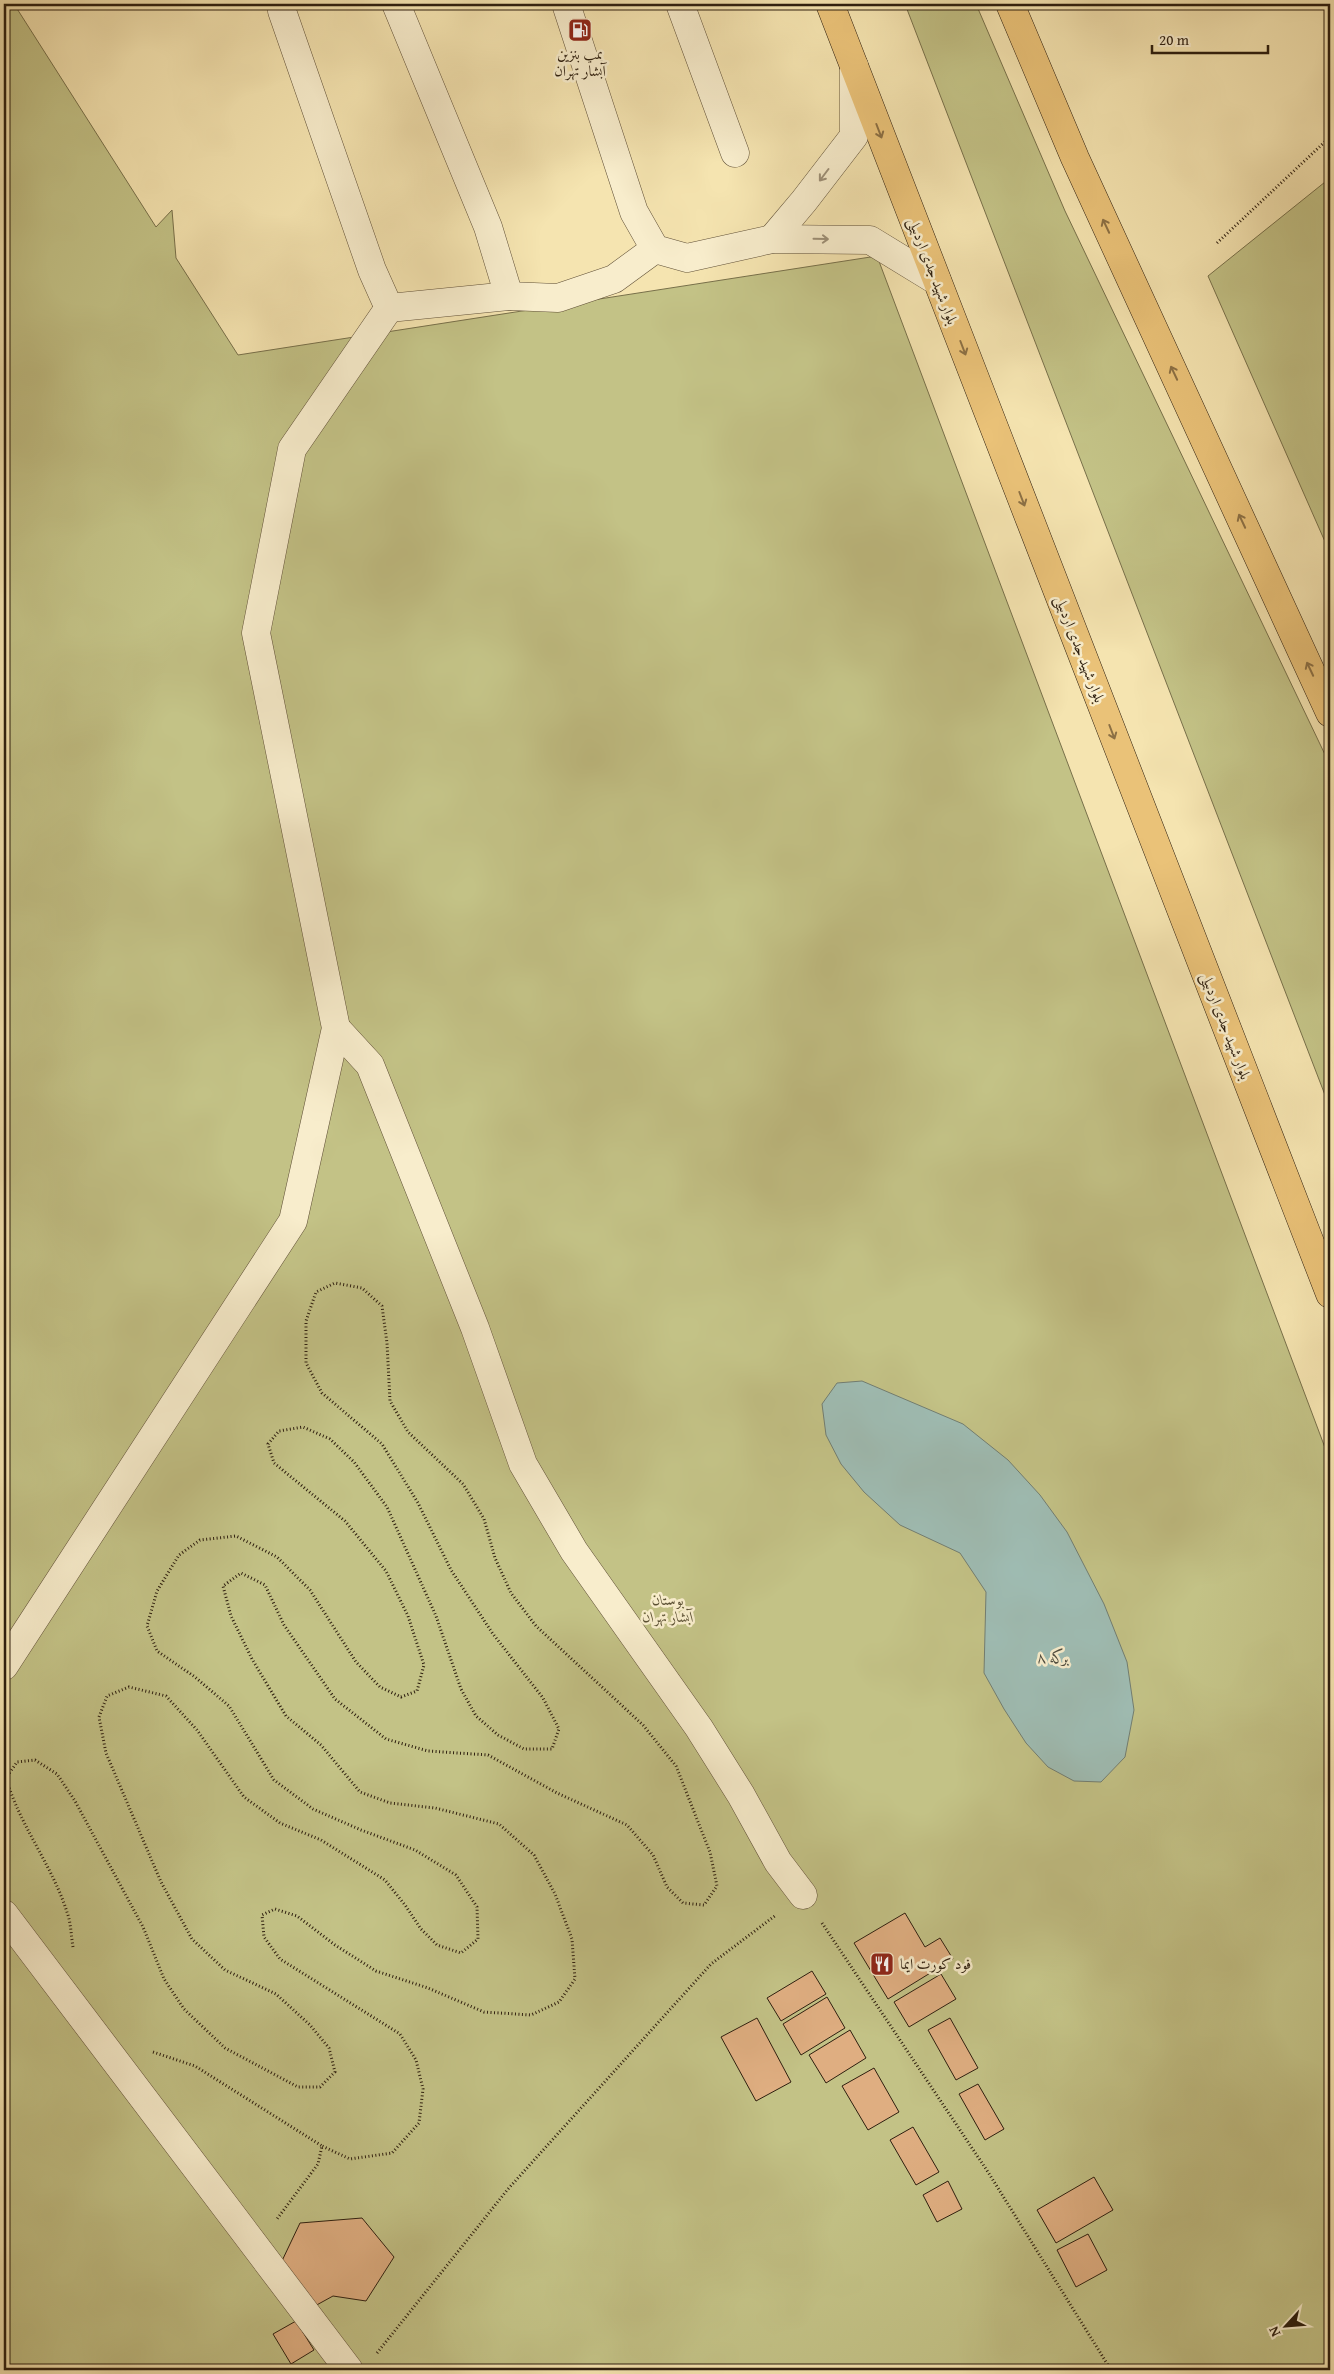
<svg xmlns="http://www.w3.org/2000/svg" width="1334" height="2374" font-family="'Gentium Book Plus',Amiri,serif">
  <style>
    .green { fill: #c3c286; stroke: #78704a }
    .water { fill: #9fbdb4; stroke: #727e72 }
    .building { fill: #dfae81; stroke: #2e1f0f }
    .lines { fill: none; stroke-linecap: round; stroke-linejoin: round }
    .minor-casing { stroke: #605037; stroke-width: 29 }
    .major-casing { stroke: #2e1f0f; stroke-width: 29 }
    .path { stroke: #2e1f0f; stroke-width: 3; stroke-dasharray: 1 2.5; stroke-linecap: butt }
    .minor { stroke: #f8edcc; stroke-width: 28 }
    .major { stroke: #eac278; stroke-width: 28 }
    .oneway { stroke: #8c7044 }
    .oneway2 { stroke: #9d9077 }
    .labels { text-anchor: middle; stroke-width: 5; stroke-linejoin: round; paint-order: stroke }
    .poi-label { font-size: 15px; fill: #2e1f0f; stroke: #f8edcc }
    .street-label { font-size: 15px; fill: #2e1f0f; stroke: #f8edcc }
    .park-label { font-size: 15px; font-style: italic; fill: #5b5033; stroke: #f8edcc }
    .water-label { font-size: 16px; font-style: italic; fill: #504e41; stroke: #f8edcc }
  </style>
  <rect width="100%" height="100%" fill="#f5e4b0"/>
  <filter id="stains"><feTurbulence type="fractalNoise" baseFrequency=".004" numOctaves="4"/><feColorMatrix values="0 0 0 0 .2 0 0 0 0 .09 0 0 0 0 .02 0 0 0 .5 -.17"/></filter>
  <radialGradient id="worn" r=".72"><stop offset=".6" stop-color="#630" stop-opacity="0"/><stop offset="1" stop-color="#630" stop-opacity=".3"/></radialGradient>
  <g class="green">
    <polygon points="4,4 14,4 156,227 172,210 176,258 238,355 877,256 1330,1461 1330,2370 4,2370"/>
    <polygon points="905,4 976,4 1065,211 1330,765 1330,1108"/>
    <polygon points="1330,178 1330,553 1208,276"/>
  </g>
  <polygon class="water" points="862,1381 963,1424 1008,1460 1040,1495 1067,1532 1104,1604 1127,1662 1134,1710 1125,1757 1101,1782 1074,1781 1048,1767 1026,1743 1004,1709 984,1673 986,1592 960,1553 900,1525 864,1492 841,1464 826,1435 822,1404 837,1383"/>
  <g class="building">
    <polygon points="905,1913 925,1947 940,1938 953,1959 888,1999 854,1943"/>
    <polygon points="812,1971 826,1994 781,2021 767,1998"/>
    <polygon points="941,1974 956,1999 909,2027 894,2002"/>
    <polygon points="827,1997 845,2028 801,2055 783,2024"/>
    <polygon points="757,2018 791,2082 756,2101 721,2037"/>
    <polygon points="950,2018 978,2068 956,2080 928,2030"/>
    <polygon points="850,2030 866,2058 826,2083 809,2055"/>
    <polygon points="874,2068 899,2112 868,2130 842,2086"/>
    <polygon points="978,2084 1004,2129 985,2140 959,2094"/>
    <polygon points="913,2127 939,2172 916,2185 890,2140"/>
    <polygon points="1094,2177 1113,2210 1056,2243 1037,2210"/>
    <polygon points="948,2181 962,2209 937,2222 923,2195"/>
    <polygon points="362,2218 394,2257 366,2301 333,2296 313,2307 280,2265 300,2223"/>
    <polygon points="1088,2234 1107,2270 1076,2287 1057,2250"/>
    <polygon points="296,2321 314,2350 291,2364 273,2334"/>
  </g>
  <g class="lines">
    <g class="minor-casing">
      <g id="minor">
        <polyline points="396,4 488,227 509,296 558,298 614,279 655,249"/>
        <polyline points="566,4 634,212 655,249 687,258 772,239 870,240 937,281"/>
        <polyline points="680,4 735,153"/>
        <polyline points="282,11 372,270 389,308 509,296"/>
        <polyline points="772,239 804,201 854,136 854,66"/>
        <polyline points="336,1028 370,1065 475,1328 523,1464 574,1551 699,1728 741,1795 778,1862 803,1895"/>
        <polyline points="4,1666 293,1221 336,1028 256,633 292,449 389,308"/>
        <polyline points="4,1914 349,2370"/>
      </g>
    </g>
    <g class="major-casing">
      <g id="major">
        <polyline points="830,4 1330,1294"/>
        <polyline points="1010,4 1075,158 1330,713"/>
      </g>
    </g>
    <g class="path">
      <polyline points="1217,243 1330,137"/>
      <polyline points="822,1923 988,2172 1111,2370"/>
      <path d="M73,1947C71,1935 71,1923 67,1912C52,1865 20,1826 6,1778L17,1762L35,1760L57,1774L75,1801L143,1927L164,1979L184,2009L225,2048L298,2087H320L335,2072L329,2048L310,2025L276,1994L225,1970L192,1939L161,1882L106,1753L99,1717L107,1696L129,1687L166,1696L197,1730L244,1797L280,1823L321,1840L385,1880L405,1905L421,1929L437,1945L461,1953L478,1939L477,1907L456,1875L415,1850L361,1830L313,1809L274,1780L229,1706L195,1677L157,1651L147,1626L157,1591L179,1555L200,1540L236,1536L277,1557L310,1590L356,1662L380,1687L401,1697L417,1691L424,1665L408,1616L386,1571L345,1521L274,1463L268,1444L279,1431L303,1427L330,1439L354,1462L387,1507L436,1616L461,1689L476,1716L498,1735L524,1749H552L559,1729L543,1698L493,1634L451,1570L418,1503L382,1444L322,1393L306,1363V1321L316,1292L335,1283L362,1288L382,1306L387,1343L390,1401L408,1432L463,1484L484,1519L495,1558L511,1593L536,1626L643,1725L676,1766L710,1852L717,1886L704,1905L683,1903L667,1887L653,1855L627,1825L557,1793L488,1755L428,1751L386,1739L335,1699L284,1625L265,1585L241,1573L223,1586L231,1616L252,1659L286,1716L321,1745L360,1792L390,1803L435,1808L499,1824L534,1855L555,1894L572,1939L575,1979L559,2002L531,2015L484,2012L428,1988L376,1971L335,1945L297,1916L275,1909L262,1915L264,1937L280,1959L400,2034L416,2060L423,2089L419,2123L392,2153L350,2159L322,2146"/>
      <polyline points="153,2052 195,2066 322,2146 318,2164 277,2219"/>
      <polyline points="377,2353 508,2189 711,1964 776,1915"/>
    </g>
    <use href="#minor" class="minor"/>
    <use href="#major" class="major"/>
  </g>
  <defs><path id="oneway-shaft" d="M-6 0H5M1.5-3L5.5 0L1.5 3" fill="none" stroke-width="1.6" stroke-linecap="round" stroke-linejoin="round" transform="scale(1.25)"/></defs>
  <g class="oneway">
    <use href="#oneway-shaft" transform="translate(879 131) rotate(69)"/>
    <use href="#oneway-shaft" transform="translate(1106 226) rotate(-115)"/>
    <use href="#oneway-shaft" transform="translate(963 348) rotate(69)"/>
    <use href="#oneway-shaft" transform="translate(1174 373) rotate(-115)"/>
    <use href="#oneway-shaft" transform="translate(1022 499) rotate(69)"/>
    <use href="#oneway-shaft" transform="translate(1242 521) rotate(-115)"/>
    <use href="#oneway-shaft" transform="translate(1310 669) rotate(-115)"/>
    <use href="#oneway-shaft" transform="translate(1112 732) rotate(69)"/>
  </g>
  <g class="oneway2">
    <use href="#oneway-shaft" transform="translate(824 175) rotate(127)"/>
    <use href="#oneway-shaft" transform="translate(821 239) rotate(1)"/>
  </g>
  <defs>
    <g id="fuel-square" transform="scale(1.25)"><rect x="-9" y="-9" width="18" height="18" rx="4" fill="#8f2418" stroke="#f8edcc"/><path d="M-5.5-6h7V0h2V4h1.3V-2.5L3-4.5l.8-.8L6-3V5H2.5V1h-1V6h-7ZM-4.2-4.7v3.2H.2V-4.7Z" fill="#fff"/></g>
    <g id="restaurant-square" transform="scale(1.25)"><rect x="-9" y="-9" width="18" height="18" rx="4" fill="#8f2418" stroke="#f8edcc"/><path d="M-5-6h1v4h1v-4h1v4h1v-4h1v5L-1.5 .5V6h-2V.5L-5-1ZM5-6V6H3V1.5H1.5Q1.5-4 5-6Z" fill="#fff"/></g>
  </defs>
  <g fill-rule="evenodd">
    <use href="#fuel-square" x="580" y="30"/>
    <use href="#restaurant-square" x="882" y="1964"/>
  </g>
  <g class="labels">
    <g class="poi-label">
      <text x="580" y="59">پمپ بنزین<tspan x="580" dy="17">آبشار تهران</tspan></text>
      <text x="900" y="1969" text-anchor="start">فود کورت ایما</text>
    </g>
    <g class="street-label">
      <text transform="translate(933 271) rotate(69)" y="5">بلوار شهید جدی اردبیلی</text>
      <text transform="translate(1080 649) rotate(69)" y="5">بلوار شهید جدی اردبیلی</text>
      <text transform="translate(1226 1026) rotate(69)" y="5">بلوار شهید جدی اردبیلی</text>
    </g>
    <g class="park-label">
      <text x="668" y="1605">بوستان<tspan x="668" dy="17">آبشار تهران</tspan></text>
    </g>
    <g class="water-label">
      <text x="1053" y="1663">برکه ۸</text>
    </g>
  </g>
  <rect width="1334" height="2374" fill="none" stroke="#f5e4b0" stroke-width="20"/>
  <rect x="5" y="5" width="1324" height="2364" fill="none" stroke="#2e1f0f" stroke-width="2.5"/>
  <rect x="10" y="10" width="1314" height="2354" fill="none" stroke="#2e1f0f"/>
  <g transform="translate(1286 2326) rotate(244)" stroke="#f8edcc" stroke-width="4" paint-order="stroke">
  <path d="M0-4L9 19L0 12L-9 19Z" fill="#2e1f0f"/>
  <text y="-8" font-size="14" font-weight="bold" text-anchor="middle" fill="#2e1f0f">N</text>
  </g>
  <path d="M1152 45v8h116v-8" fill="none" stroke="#2e1f0f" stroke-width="2.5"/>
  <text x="1159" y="45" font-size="15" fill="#2e1f0f" stroke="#f8edcc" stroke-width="4" paint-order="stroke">20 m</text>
  <rect width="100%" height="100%" filter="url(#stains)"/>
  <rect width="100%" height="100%" fill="url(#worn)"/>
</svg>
